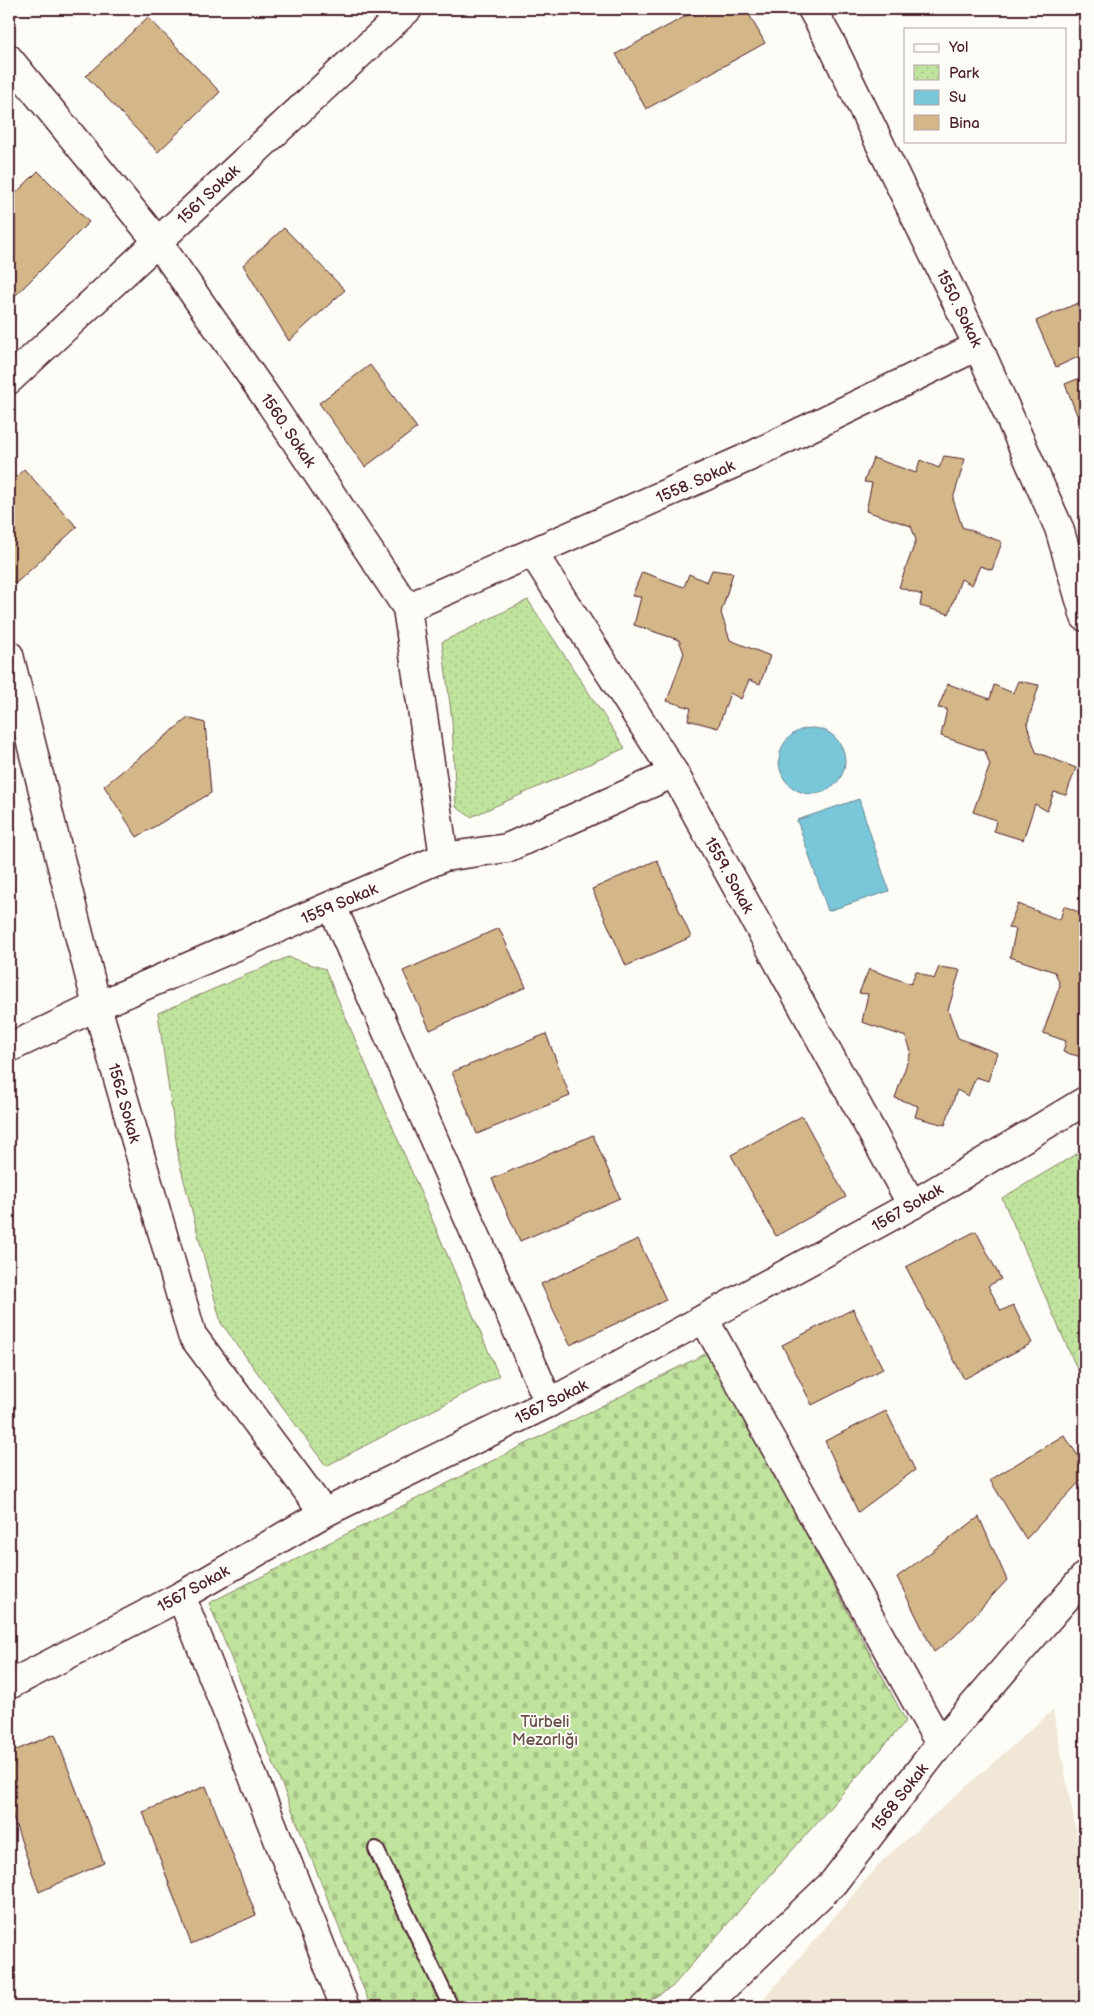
<svg xmlns="http://www.w3.org/2000/svg" width="1094" height="2016" font-family="'Balsamiq Sans',sans-serif">
  <style>
    .built { fill: #f1e7d6 }
    .cemetery { fill: url(#cemetery-stones); stroke: #858264 }
    .park { fill: url(#park-dots); stroke: #858264 }
    .water { fill: #7ac7d9; stroke: #678493 }
    .building { fill: #d4b789; stroke: #4a1f2b }
    .lines { fill: none; stroke-linecap: round; stroke-linejoin: round }
    .service-casing { stroke: #4a1f2b; stroke-width: 18 }
    .minor-casing { stroke: #4a1f2b; stroke-width: 31 }
    .service { stroke: #fdfcf7; stroke-width: 14 }
    .minor { stroke: #fdfcf7; stroke-width: 28 }
    .labels { text-anchor: middle; stroke-width: 4; stroke-linejoin: round; paint-order: stroke }
    .street-label { font-size: 16px; fill: #4a1f2b; stroke: #fdfcf7 }
    .park-label { font-size: 16px; fill: #685048; stroke: #fdfcf7 }
  </style>
  <defs>
    <pattern id="cemetery-stones" width="16" height="16" patternUnits="userSpaceOnUse" patternTransform="scale(1.25)"><rect width="16" height="16" fill="#c0e49e"/><path d="M2 7V4a2 2 0 0 1 4 0v3zM10 15v-3a2 2 0 0 1 4 0v3z" fill="#a6c388"/></pattern>
    <pattern id="park-dots" width="8" height="8" patternUnits="userSpaceOnUse" patternTransform="scale(1.25)"><rect width="8" height="8" fill="#c0e49e"/><path d="M2 2h.1M6 6h.1" fill="none" stroke="#a6c388" stroke-width="1.8" stroke-linecap="round"/></pattern>
  </defs>
  <rect width="100%" height="100%" fill="#fdfcf7"/>
  <filter id="ink" filterUnits="userSpaceOnUse"><feTurbulence type="fractalNoise" baseFrequency=".02" numOctaves="2"/><feDisplacementMap in="SourceGraphic" scale="10" xChannelSelector="R" yChannelSelector="G"/><feConvolveMatrix kernelMatrix="1 2 1 2 8 2 1 2 1" color-interpolation-filters="sRGB"/></filter>
  <g filter="url(#ink)">
    <polygon class="built" points="1053,1710 1085,1877 1085,2007 757,2007 883,1860"/>
    <polygon class="cemetery" points="709,1352 906,1721 672,1987 638,2007 371,2007 209,1603"/>
    <g class="park">
      <polygon points="528,600 625,748 471,817 456,807 452,720 442,642"/>
      <polygon points="288,957 325,969 499,1376 326,1466 221,1323 179,1161 158,1013"/>
      <polygon points="1085,1149 1085,1387 1002,1198"/>
    </g>
    <g class="water">
      <circle cx="812" cy="761" r="33"/>
      <polygon points="859,799 889,891 828,911 797,820"/>
    </g>
    <g class="building">
      <polygon points="699,9 746,9 765,43 646,109 616,54"/>
      <polygon points="148,17 220,92 158,152 86,76"/>
      <polygon points="38,171 89,222 11,300 9,297 9,200"/>
      <polygon points="284,228 345,290 289,341 243,265"/>
      <polygon points="1085,300 1085,354 1056,367 1036,321"/>
      <polygon points="370,365 417,428 365,467 319,403"/>
      <polygon points="1085,376 1085,433 1084,433 1065,384"/>
      <polygon points="944,456 965,459 953,499 962,527 1002,542 992,570 980,566 972,585 961,579 949,614 920,606 922,595 899,587 916,540 911,526 866,511 872,483 864,482 873,458 916,473 920,460 939,468"/>
      <polygon points="24,469 77,527 15,584 9,577 9,484"/>
      <polygon points="712,570 733,573 721,613 730,640 770,656 760,684 749,680 741,699 730,693 718,728 688,720 691,708 667,701 684,653 679,640 634,625 641,597 632,596 642,572 684,587 689,574 707,582"/>
      <polygon points="1018,681 1039,685 1027,725 1036,752 1076,768 1066,795 1054,792 1047,811 1035,804 1023,840 994,831 996,820 973,812 990,765 985,751 941,736 947,709 938,708 948,684 990,699 994,685 1013,693"/>
      <polygon points="188,718 205,723 211,793 137,837 104,786"/>
      <polygon points="657,860 691,937 626,966 592,889"/>
      <polygon points="1018,904 1060,920 1064,906 1083,914 1085,909 1085,1058 1063,1052 1066,1041 1043,1033 1060,985 1055,972 1010,957 1016,929 1008,928"/>
      <polygon points="499,928 526,987 430,1030 403,971"/>
      <polygon points="939,967 960,970 948,1010 958,1038 997,1053 988,1081 976,1077 968,1096 957,1090 945,1125 915,1117 918,1106 895,1098 911,1051 906,1037 862,1022 868,994 859,993 869,969 911,984 916,971 934,979"/>
      <polygon points="546,1034 570,1096 477,1134 452,1072"/>
      <polygon points="802,1116 846,1197 776,1236 731,1155"/>
      <polygon points="593,1135 620,1198 520,1241 492,1179"/>
      <polygon points="976,1231 1001,1279 988,1286 1001,1311 1013,1305 1032,1343 964,1379 906,1267"/>
      <polygon points="638,1239 666,1300 570,1345 541,1284"/>
      <polygon points="853,1309 883,1369 812,1405 782,1345"/>
      <polygon points="886,1411 915,1470 858,1512 825,1441"/>
      <polygon points="1064,1435 1081,1460 1085,1476 1026,1539 990,1480"/>
      <polygon points="979,1517 1007,1580 954,1637 934,1652 897,1577"/>
      <polygon points="55,1734 104,1863 39,1892 9,1806 9,1753"/>
      <polygon points="206,1786 256,1915 191,1944 143,1812"/>
    </g>
    <g class="lines">
      <g class="service-casing">
        <polyline id="service" points="376,1849 451,2007"/>
      </g>
      <g class="minor-casing">
        <g id="minor">
          <polyline points="812,9 833,47 978,346 1059,528 1085,617"/>
          <polyline points="9,59 157,241 271,404 407,608 444,857"/>
          <polyline points="9,380 408,9"/>
          <polyline points="533,553 674,773 912,1205"/>
          <polyline points="407,608 751,456 978,346"/>
          <polyline points="9,655 97,1006 192,1335 324,1513"/>
          <polyline points="332,906 549,1403"/>
          <polyline points="9,1048 97,1006 444,857 507,848 674,773"/>
          <polyline points="704,1319 940,1744"/>
          <polyline points="181,1596 345,2007"/>
          <polyline points="9,1685 181,1596 324,1513 549,1403 912,1205 1085,1101"/>
          <polyline points="703,2007 833,1883 940,1744 1085,1576"/>
        </g>
      </g>
      <use href="#service" class="service"/>
      <use href="#minor" class="minor"/>
    </g>
  </g>
  <g class="labels">
    <g class="street-label">
      <text transform="translate(208 194) rotate(-43)" y="6">1561 Sokak</text>
      <text transform="translate(960 308) rotate(64)" y="6">1550. Sokak</text>
      <text transform="translate(289 430) rotate(56)" y="6">1560. Sokak</text>
      <text transform="translate(695 481) rotate(-24)" y="6">1558. Sokak</text>
      <text transform="translate(730 875) rotate(61)" y="6">1559. Sokak</text>
      <text transform="translate(339 903) rotate(-23)" y="6">1559 Sokak</text>
      <text transform="translate(125 1103) rotate(74)" y="6">1562 Sokak</text>
      <text transform="translate(907 1207) rotate(-30)" y="6">1567 Sokak</text>
      <text transform="translate(551 1401) rotate(-27)" y="6">1567 Sokak</text>
      <text transform="translate(193 1588) rotate(-29)" y="6">1567 Sokak</text>
      <text transform="translate(899 1797) rotate(-52)" y="6">1568 Sokak</text>
    </g>
    <g class="park-label">
      <text x="545" y="1727">Türbeli<tspan x="545" dy="18">Mezarlığı</tspan></text>
    </g>
  </g>
  <rect width="1094" height="2016" fill="none" stroke="#fdfcf7" stroke-width="30"/>
  <rect x="15" y="15" width="1064" height="1986" fill="none" stroke="#4a1f2b" stroke-width="2" filter="url(#ink)"/>
  <rect x="904" y="28" width="162" height="115" fill="#fdfcf7" stroke="#b5a4a5"/>
  <rect x="914" y="44" width="25" height="8" fill="#fdfcf7" stroke="#b5a4a5"/>
  <text x="949" y="52" font-size="15" fill="#4a1f2b">Yol</text>
  <rect x="914" y="65" width="25" height="15" fill="url(#park-dots)" stroke="#b5a4a5"/>
  <text x="949" y="78" font-size="15" fill="#4a1f2b">Park</text>
  <rect x="914" y="90" width="25" height="15" fill="#7ac7d9" stroke="#b5a4a5"/>
  <text x="949" y="102" font-size="15" fill="#4a1f2b">Su</text>
  <rect x="914" y="115" width="25" height="15" fill="#d4b789" stroke="#b5a4a5"/>
  <text x="949" y="128" font-size="15" fill="#4a1f2b">Bina</text>
</svg>
